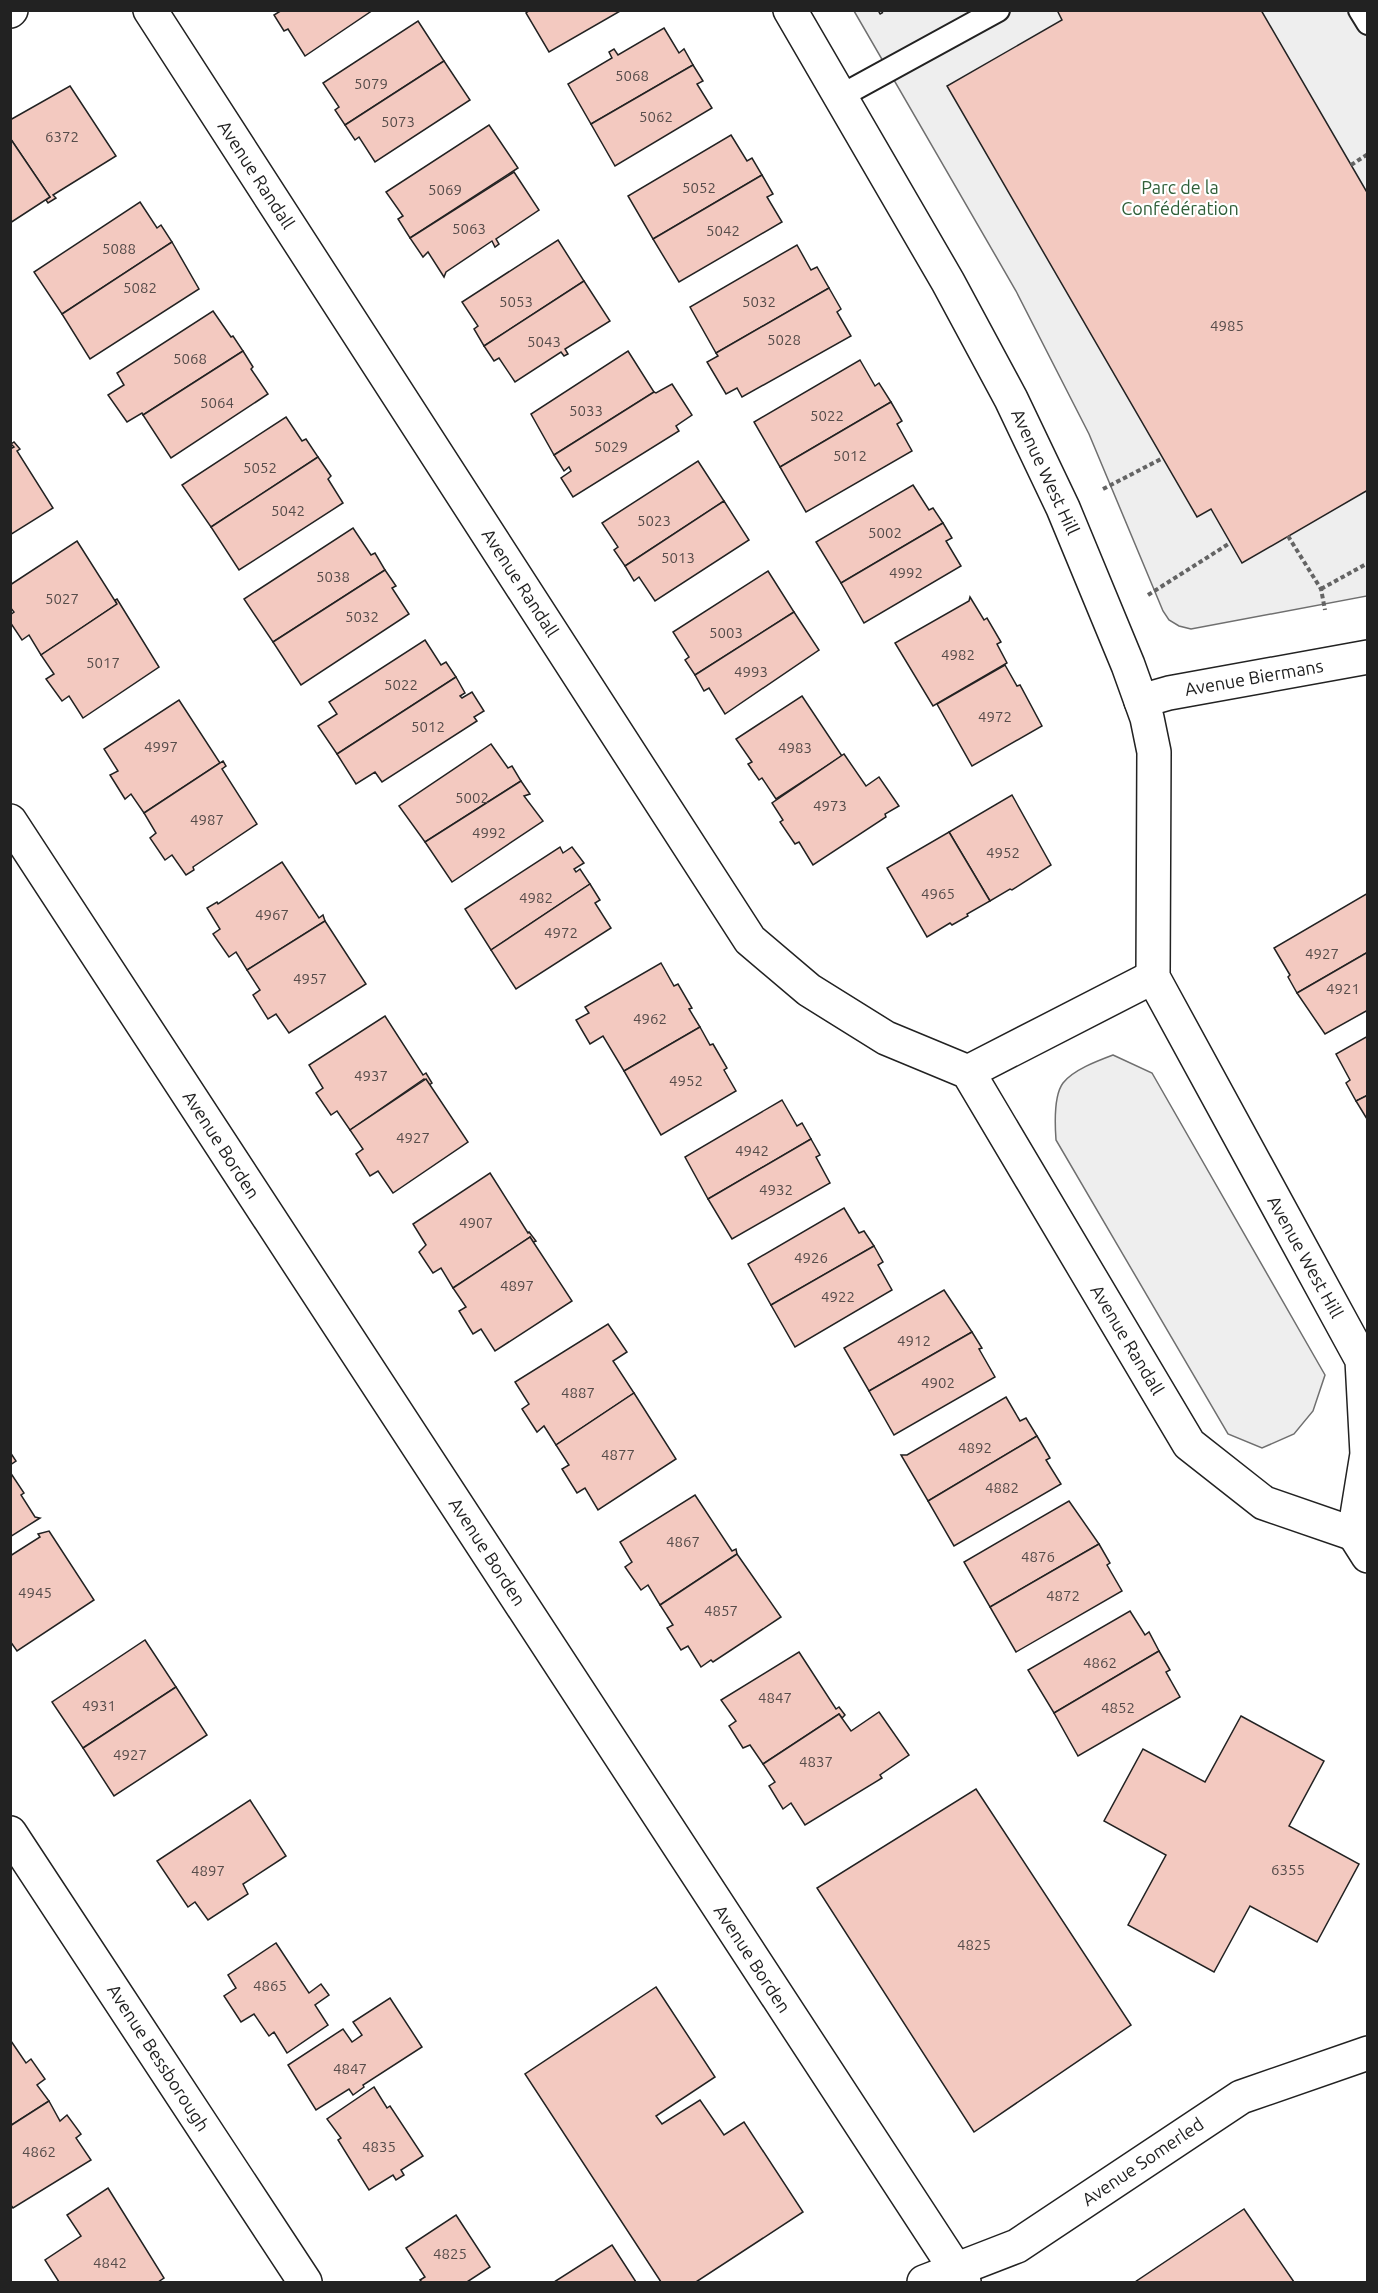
<svg xmlns="http://www.w3.org/2000/svg" width="1378" height="2293" font-family="Ubuntu,sans-serif">
  <style>
    .green { fill: #eee; stroke: #6f6f6f; stroke-width: 1.5 }
    .building { fill: #f3c9c0; stroke: #222; stroke-width: 1.5 }
    .lines { fill: none; stroke-linecap: round; stroke-linejoin: round }
    .service-casing { stroke: #222; stroke-width: 26 }
    .minor-casing { stroke: #222; stroke-width: 36 }
    .path { stroke: #646464; stroke-width: 4; stroke-dasharray: 4.5 3; stroke-linecap: butt }
    .service { stroke: #fff; stroke-width: 22 }
    .minor { stroke: #fff; stroke-width: 33 }
    .fence { stroke: #222; stroke-width: 1.5; stroke-dasharray: 8 3; stroke-linecap: butt }
    .labels { text-anchor: middle; stroke-width: 4.5; stroke-linejoin: round; paint-order: stroke }
    .number-label { font-size: 15px; fill: #564c4a }
    .street-label { font-size: 18px; fill: #222; stroke: #fff }
    .park-label { font-size: 18px; fill: #2f5e38; stroke: #fff }
  </style>
  <rect width="100%" height="100%" fill="#fff"/>
  <g class="green">
    <polygon points="854,11 1367,11 1367,596 1191,629 1179,626 1169,620 1163,611 1089,434 1016,291"/>
    <path d="M1113,1055L1152,1073L1325,1375L1313,1411L1294,1434L1262,1448L1228,1434L1056,1140C1055,1126 1054,1095 1063,1083C1073,1070 1097,1061 1113,1055Z"/>
  </g>
  <g class="building">
    <polygon points="282,10 373,10 305,56 288,29 284,31 274,15"/>
    <polygon points="530,10 622,10 549,52 526,13"/>
    <polygon points="1057,10 1261,10 1368,194 1368,490 1242,563 1211,509 1197,517 947,86 1062,20"/>
    <polygon points="418,21 444,61 345,125 335,110 339,107 323,83"/>
    <polygon points="664,28 679,53 684,49 693,65 591,124 568,84 612,58 609,52 614,49 618,55"/>
    <polygon points="444,61 470,100 375,162 359,137 355,140 345,125"/>
    <polygon points="693,65 703,81 697,84 712,108 615,166 591,124"/>
    <polygon points="70,86 116,156 53,195 56,198 48,203 46,200 50,197 10,138 10,120"/>
    <polygon points="489,125 518,168 410,238 398,219 403,216 386,192"/>
    <polygon points="731,135 747,161 752,158 762,175 653,239 628,196"/>
    <polygon points="10,138 50,197 10,223"/>
    <polygon points="514,172 539,210 496,239 499,244 495,247 492,241 446,272 444,277 428,252 423,257 410,238"/>
    <polygon points="762,175 773,194 767,197 782,222 679,282 653,239"/>
    <polygon points="140,202 157,228 161,225 172,242 62,314 34,272"/>
    <polygon points="558,240 584,281 484,346 474,329 478,326 462,302"/>
    <polygon points="172,242 199,289 90,359 62,314"/>
    <polygon points="797,245 811,270 817,267 829,288 716,353 690,307"/>
    <polygon points="584,281 610,321 565,349 568,354 564,356 561,352 515,382 499,358 494,361 484,346"/>
    <polygon points="829,288 841,309 837,312 851,336 742,397 737,388 726,394 707,362 718,356 716,353"/>
    <polygon points="213,311 231,337 233,336 243,351 143,415 142,413 127,422 108,395 124,385 117,373"/>
    <polygon points="243,351 253,367 251,369 268,394 171,458 143,415"/>
    <polygon points="628,351 654,392 554,455 531,414"/>
    <polygon points="860,360 875,386 879,383 891,402 780,467 754,422"/>
    <polygon points="672,384 692,415 676,426 679,431 573,497 561,478 571,471 569,467 564,471 554,455 654,392 656,393"/>
    <polygon points="891,402 902,421 897,424 912,451 806,512 780,467"/>
    <polygon points="286,417 302,441 306,439 318,457 211,527 182,485"/>
    <polygon points="14,442 20,449 17,451 53,508 10,535 10,449 14,447 11,444"/>
    <polygon points="318,457 331,476 328,479 343,503 239,570 211,527"/>
    <polygon points="698,461 724,501 625,566 614,550 618,547 602,523"/>
    <polygon points="913,485 929,510 933,508 943,523 841,583 816,542"/>
    <polygon points="724,501 749,540 655,601 639,577 634,581 625,566"/>
    <polygon points="943,523 952,538 946,541 961,566 864,623 841,583"/>
    <polygon points="353,528 371,555 375,553 385,570 273,642 244,599"/>
    <polygon points="77,541 117,604 41,655 29,635 22,640 10,622 10,615 14,612 10,607 10,585"/>
    <polygon points="385,570 396,586 392,588 409,614 301,685 273,642"/>
    <polygon points="768,571 794,612 695,675 685,660 689,657 673,632"/>
    <polygon points="970,597 984,620 987,618 1001,642 997,644 1007,663 933,706 895,643 969,601"/>
    <polygon points="117,599 159,667 83,718 69,696 62,701 46,679 54,674 41,655 117,604 115,600"/>
    <polygon points="794,612 819,650 725,714 709,688 704,691 695,675"/>
    <polygon points="425,640 441,665 446,662 456,677 337,754 318,726 337,714 329,702"/>
    <polygon points="1005,665 1017,686 1020,685 1042,726 972,766 937,704"/>
    <polygon points="456,677 465,693 460,696 462,698 472,692 484,711 474,717 477,721 382,782 375,772 356,784 337,754"/>
    <polygon points="802,696 842,756 776,799 762,778 759,780 748,764 752,762 736,739"/>
    <polygon points="179,700 220,763 144,813 131,794 125,799 110,775 118,771 104,749"/>
    <polygon points="491,744 508,768 512,766 521,781 425,842 399,806"/>
    <polygon points="844,754 866,786 879,777 899,806 885,814 886,817 813,865 799,842 795,844 780,822 783,820 772,803"/>
    <polygon points="223,761 226,766 222,769 257,824 193,867 194,870 186,875 172,855 165,860 150,838 156,833 144,813"/>
    <polygon points="521,781 530,794 524,796 543,821 452,882 425,842"/>
    <polygon points="1012,795 1051,865 1012,890 1010,889 990,901 949,832"/>
    <polygon points="949,832 990,901 967,914 968,916 952,925 950,923 927,937 887,868"/>
    <polygon points="560,847 563,853 572,847 584,863 574,869 576,872 580,869 590,884 491,950 465,909"/>
    <polygon points="282,862 319,918 323,915 325,921 247,970 236,952 229,957 213,934 220,929 207,908 217,902 218,904"/>
    <polygon points="590,884 600,900 595,903 611,928 516,989 491,950"/>
    <polygon points="1368,893 1368,952 1297,993 1288,977 1290,975 1274,948"/>
    <polygon points="325,921 366,984 289,1033 276,1014 268,1019 253,995 260,990 247,970"/>
    <polygon points="1368,952 1368,1010 1325,1034 1297,993"/>
    <polygon points="661,963 674,986 678,984 692,1008 689,1009 700,1027 624,1071 603,1036 590,1044 576,1020 589,1013 585,1007"/>
    <polygon points="385,1016 423,1075 426,1073 432,1083 429,1085 424,1079 350,1130 337,1111 331,1115 316,1093 323,1088 309,1065"/>
    <polygon points="700,1027 710,1045 713,1044 727,1068 724,1070 736,1091 661,1135 624,1071"/>
    <polygon points="1368,1036 1368,1095 1356,1101 1346,1083 1350,1080 1336,1054"/>
    <polygon points="426,1079 468,1142 393,1193 378,1171 370,1176 356,1154 363,1149 350,1130"/>
    <polygon points="1368,1095 1368,1118 1367,1119 1356,1101"/>
    <polygon points="782,1100 797,1126 802,1123 811,1139 708,1199 685,1157"/>
    <polygon points="811,1139 820,1155 816,1157 830,1183 732,1239 708,1199"/>
    <polygon points="490,1173 528,1233 529,1232 536,1241 533,1242 530,1237 529,1238 453,1288 441,1268 433,1273 419,1252 426,1245 413,1224"/>
    <polygon points="844,1208 859,1233 864,1231 874,1246 771,1305 748,1264"/>
    <polygon points="530,1237 572,1301 495,1351 481,1329 473,1334 459,1311 466,1307 453,1288"/>
    <polygon points="874,1246 883,1262 878,1265 892,1290 795,1347 771,1305"/>
    <polygon points="944,1290 972,1332 869,1391 844,1348"/>
    <polygon points="608,1324 627,1352 613,1361 634,1393 556,1445 544,1426 537,1432 522,1409 529,1404 515,1382"/>
    <polygon points="972,1332 982,1348 979,1349 995,1377 894,1435 869,1391"/>
    <polygon points="634,1393 676,1459 598,1510 585,1488 577,1493 562,1469 569,1465 556,1445"/>
    <polygon points="1006,1397 1020,1421 1026,1418 1037,1436 928,1501 901,1455 907,1455"/>
    <polygon points="1037,1436 1050,1458 1046,1460 1061,1484 954,1546 928,1501"/>
    <polygon points="10,1452 16,1461 10,1465"/>
    <polygon points="10,1472 24,1493 21,1495 35,1517 40,1518 10,1537"/>
    <polygon points="695,1495 732,1551 736,1549 737,1554 660,1605 648,1585 641,1590 625,1567 632,1562 620,1542"/>
    <polygon points="1069,1501 1099,1544 990,1607 964,1562"/>
    <polygon points="49,1531 94,1600 17,1651 10,1641 10,1556 40,1537 38,1534"/>
    <polygon points="1099,1544 1110,1563 1107,1565 1122,1591 1016,1652 990,1607"/>
    <polygon points="737,1554 781,1617 713,1662 711,1660 701,1667 688,1646 681,1650 667,1628 673,1625 660,1605"/>
    <polygon points="1130,1611 1145,1635 1149,1632 1159,1651 1054,1713 1028,1670"/>
    <polygon points="145,1640 176,1687 83,1748 52,1702"/>
    <polygon points="1159,1651 1170,1670 1166,1672 1180,1697 1078,1756 1054,1713"/>
    <polygon points="799,1652 836,1709 839,1707 845,1715 842,1718 839,1714 763,1764 750,1745 743,1748 729,1726 736,1721 721,1700"/>
    <polygon points="176,1687 207,1735 114,1796 83,1748"/>
    <polygon points="879,1712 909,1755 880,1775 882,1778 805,1825 791,1803 783,1809 769,1786 775,1782 763,1764 839,1714 851,1731"/>
    <polygon points="1241,1716 1324,1761 1289,1826 1359,1864 1317,1942 1250,1906 1214,1972 1128,1925 1166,1855 1104,1821 1143,1749 1205,1782"/>
    <polygon points="976,1789 1131,2025 974,2132 817,1888"/>
    <polygon points="250,1800 286,1856 243,1884 248,1894 208,1920 195,1902 188,1907 157,1861"/>
    <polygon points="276,1943 309,1993 321,1984 329,1995 315,2005 328,2025 287,2053 274,2032 269,2036 254,2014 241,2022 224,1996 236,1988 228,1975"/>
    <polygon points="656,1987 715,2077 656,2116 662,2124 700,2100 724,2135 744,2122 803,2212 696,2282 661,2282 525,2074"/>
    <polygon points="390,1998 422,2047 363,2085 364,2087 353,2095 349,2089 316,2110 288,2065 343,2029 352,2042 362,2035 353,2022"/>
    <polygon points="11,2041 26,2063 31,2059 45,2079 37,2085 49,2101 10,2126"/>
    <polygon points="374,2087 387,2108 390,2106 423,2156 401,2170 404,2175 396,2180 393,2175 369,2190 338,2140 341,2138 327,2119"/>
    <polygon points="49,2101 60,2121 67,2115 81,2134 76,2138 91,2160 13,2208 10,2204 10,2126"/>
    <polygon points="108,2188 164,2278 158,2282 59,2282 45,2260 81,2236 67,2215"/>
    <polygon points="1244,2209 1294,2282 1135,2282"/>
    <polygon points="456,2215 490,2267 467,2282 422,2282 420,2280 425,2277 406,2248"/>
    <polygon points="612,2245 636,2282 554,2282"/>
  </g>
  <g class="lines">
    <g class="service-casing">
      <g id="service">
        <polyline points="1360,10 1368,23"/>
        <polyline points="841,96 998,10"/>
      </g>
    </g>
    <g class="minor-casing">
      <g id="minor">
        <polyline points="150,10 750,940 809,990 886,1038 968,1072 1189,1444 1264,1503 1354,1534"/>
        <polyline points="790,10 948,282 1011,399 1063,508 1128,665 1147,718 1154,752 1153,977 1362,1360 1367,1454 1354,1534 1368,1556"/>
        <polyline points="10,11 11,10"/>
        <polyline points="1141,701 1169,693 1368,657"/>
        <polyline points="10,821 964,2282"/>
        <polyline points="968,1072 1153,977"/>
        <polyline points="10,1833 305,2282"/>
        <polyline points="924,2282 1017,2246 1241,2097 1368,2053"/>
      </g>
    </g>
    <g class="path">
      <polyline points="1351,165 1368,154"/>
      <polyline points="1103,489 1163,458"/>
      <polyline points="1288,536 1321,589 1325,610"/>
      <polyline points="1321,589 1368,563"/>
      <polyline points="1148,595 1230,543"/>
    </g>
    <use href="#service" class="service"/>
    <use href="#minor" class="minor"/>
    <polyline class="fence" points="878,10 880,14 887,10"/>
  </g>
  <g class="labels">
    <g class="number-label">
      <text x="632" y="81">5068</text>
      <text x="371" y="89">5079</text>
      <text x="656" y="122">5062</text>
      <text x="398" y="127">5073</text>
      <text x="62" y="142">6372</text>
      <text x="699" y="193">5052</text>
      <text x="445" y="195">5069</text>
      <text x="469" y="234">5063</text>
      <text x="723" y="236">5042</text>
      <text x="119" y="254">5088</text>
      <text x="140" y="293">5082</text>
      <text x="516" y="307">5053</text>
      <text x="759" y="307">5032</text>
      <text x="1227" y="331">4985</text>
      <text x="784" y="345">5028</text>
      <text x="544" y="347">5043</text>
      <text x="190" y="364">5068</text>
      <text x="217" y="408">5064</text>
      <text x="586" y="416">5033</text>
      <text x="827" y="421">5022</text>
      <text x="611" y="452">5029</text>
      <text x="850" y="461">5012</text>
      <text x="260" y="473">5052</text>
      <text x="288" y="516">5042</text>
      <text x="654" y="526">5023</text>
      <text x="885" y="538">5002</text>
      <text x="678" y="563">5013</text>
      <text x="906" y="578">4992</text>
      <text x="333" y="582">5038</text>
      <text x="62" y="604">5027</text>
      <text x="362" y="622">5032</text>
      <text x="726" y="638">5003</text>
      <text x="958" y="660">4982</text>
      <text x="103" y="668">5017</text>
      <text x="751" y="677">4993</text>
      <text x="401" y="690">5022</text>
      <text x="995" y="722">4972</text>
      <text x="428" y="732">5012</text>
      <text x="161" y="752">4997</text>
      <text x="795" y="753">4983</text>
      <text x="472" y="803">5002</text>
      <text x="830" y="811">4973</text>
      <text x="207" y="825">4987</text>
      <text x="489" y="838">4992</text>
      <text x="1003" y="858">4952</text>
      <text x="938" y="899">4965</text>
      <text x="536" y="903">4982</text>
      <text x="272" y="920">4967</text>
      <text x="561" y="938">4972</text>
      <text x="1322" y="959">4927</text>
      <text x="310" y="984">4957</text>
      <text x="1343" y="994">4921</text>
      <text x="650" y="1024">4962</text>
      <text x="371" y="1081">4937</text>
      <text x="686" y="1086">4952</text>
      <text x="413" y="1143">4927</text>
      <text x="752" y="1156">4942</text>
      <text x="776" y="1195">4932</text>
      <text x="476" y="1228">4907</text>
      <text x="811" y="1263">4926</text>
      <text x="517" y="1291">4897</text>
      <text x="838" y="1302">4922</text>
      <text x="914" y="1346">4912</text>
      <text x="938" y="1388">4902</text>
      <text x="578" y="1398">4887</text>
      <text x="975" y="1453">4892</text>
      <text x="618" y="1460">4877</text>
      <text x="1002" y="1493">4882</text>
      <text x="683" y="1547">4867</text>
      <text x="1038" y="1562">4876</text>
      <text x="35" y="1598">4945</text>
      <text x="1063" y="1601">4872</text>
      <text x="721" y="1616">4857</text>
      <text x="1100" y="1668">4862</text>
      <text x="775" y="1703">4847</text>
      <text x="99" y="1711">4931</text>
      <text x="1118" y="1713">4852</text>
      <text x="130" y="1760">4927</text>
      <text x="816" y="1767">4837</text>
      <text x="1288" y="1875">6355</text>
      <text x="208" y="1876">4897</text>
      <text x="974" y="1950">4825</text>
      <text x="270" y="1991">4865</text>
      <text x="350" y="2074">4847</text>
      <text x="379" y="2152">4835</text>
      <text x="39" y="2157">4862</text>
      <text x="450" y="2259">4825</text>
      <text x="110" y="2268">4842</text>
    </g>
    <g class="street-label">
      <text transform="translate(256 175) rotate(57)" y="6">Avenue Randall</text>
      <text transform="translate(1045 472) rotate(65)" y="6">Avenue West Hill</text>
      <text transform="translate(520 583) rotate(57)" y="6">Avenue Randall</text>
      <text transform="translate(1254 678) rotate(-10)" y="6">Avenue Biermans</text>
      <text transform="translate(221 1145) rotate(57)" y="6">Avenue Borden</text>
      <text transform="translate(1305 1257) rotate(61)" y="6">Avenue West Hill</text>
      <text transform="translate(1127 1340) rotate(59)" y="6">Avenue Randall</text>
      <text transform="translate(487 1552) rotate(57)" y="6">Avenue Borden</text>
      <text transform="translate(752 1959) rotate(57)" y="6">Avenue Borden</text>
      <text transform="translate(158 2058) rotate(57)" y="6">Avenue Bessborough</text>
      <text transform="translate(1143 2162) rotate(-34)" y="6">Avenue Somerled</text>
    </g>
    <g class="park-label">
      <text x="1180" y="194">Parc de la<tspan x="1180" dy="21">Confédération</tspan></text>
    </g>
  </g>
  <rect width="1378" height="2293" fill="none" stroke="#222222" stroke-width="24"/>
</svg>
